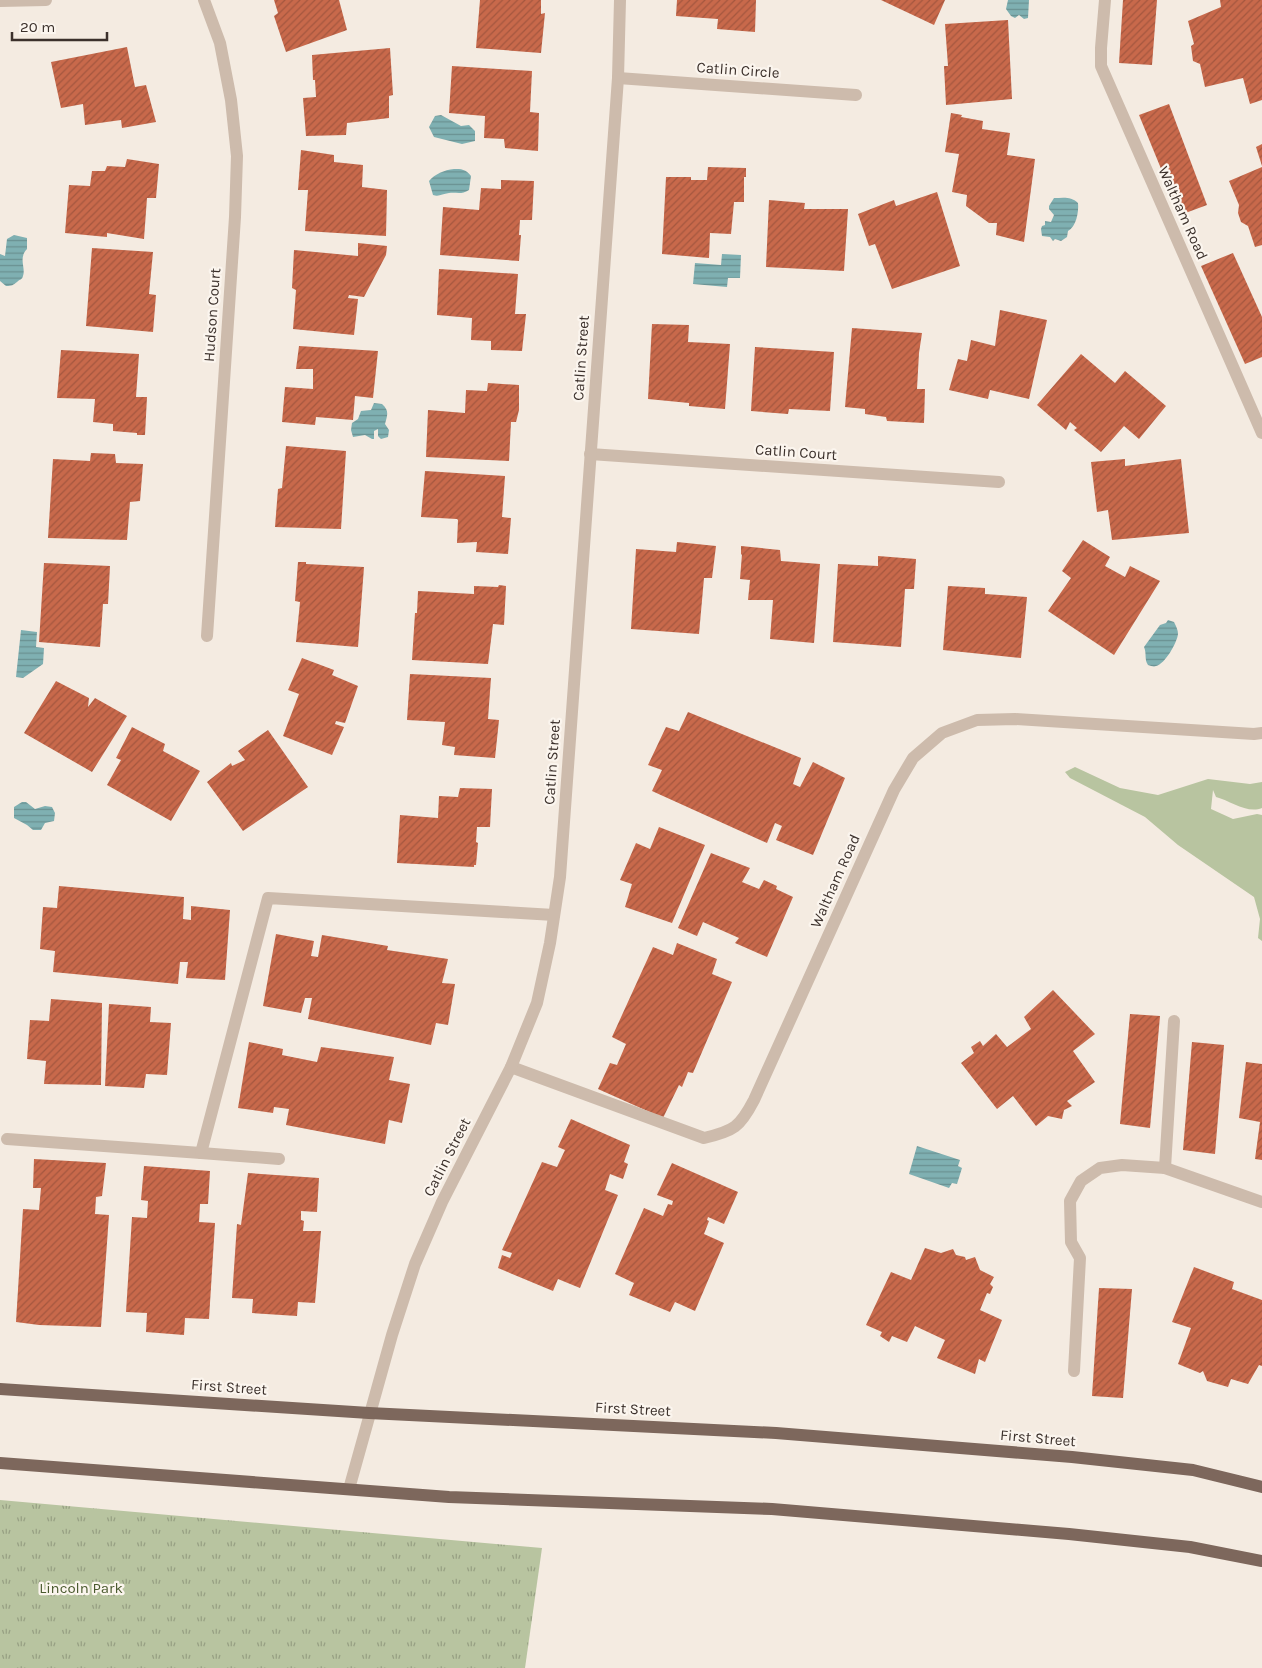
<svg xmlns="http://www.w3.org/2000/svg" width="1262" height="1668" font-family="Karla,sans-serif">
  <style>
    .green { fill: #b8c4a0 }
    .park { fill: url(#park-tufts) }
    .water { fill: url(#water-rules) }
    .building { fill: url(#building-hatch) }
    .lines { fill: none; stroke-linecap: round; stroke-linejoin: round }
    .minor { stroke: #cdbbac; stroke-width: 12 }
    .major { stroke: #7d675c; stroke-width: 12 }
    .labels { text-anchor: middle; stroke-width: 4.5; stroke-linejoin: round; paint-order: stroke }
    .street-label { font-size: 15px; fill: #3b302b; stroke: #fbf5ee }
    .park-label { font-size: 15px; fill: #4a5a2e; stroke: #fbf5ee }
  </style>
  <defs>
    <pattern id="park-tufts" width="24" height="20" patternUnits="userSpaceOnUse" patternTransform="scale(1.25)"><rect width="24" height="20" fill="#b8c4a0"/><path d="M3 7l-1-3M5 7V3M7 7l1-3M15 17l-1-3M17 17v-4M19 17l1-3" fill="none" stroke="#97a083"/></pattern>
    <pattern id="water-rules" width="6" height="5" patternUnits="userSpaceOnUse" patternTransform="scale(1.25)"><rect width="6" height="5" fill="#7fb0b2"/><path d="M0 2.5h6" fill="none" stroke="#699091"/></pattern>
    <pattern id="building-hatch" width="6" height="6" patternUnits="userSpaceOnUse" patternTransform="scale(1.25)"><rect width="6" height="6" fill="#c8694b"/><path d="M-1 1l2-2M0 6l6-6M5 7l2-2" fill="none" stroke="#a4573f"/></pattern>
  </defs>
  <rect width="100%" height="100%" fill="#f4ebe1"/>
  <path class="green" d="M1075,767L1120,788L1158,795L1208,779L1250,784L1262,782V808C1247,814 1231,801 1216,797L1213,790L1211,809L1233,819L1257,814L1262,815V941L1258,938L1260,919L1254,897L1178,845L1145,817L1070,778L1065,772Z"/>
  <polygon class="park" points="0,1500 542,1548 525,1668 0,1668"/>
  <g class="water">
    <polygon points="1008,0 1029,0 1028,18 1024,19 1019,15 1015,18 1011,16 1006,9"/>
    <polygon points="441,115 461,126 469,125 475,131 475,141 462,144 434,137 429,127 435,116"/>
    <path d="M454,169C461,169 466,169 471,176L469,190C461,195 457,192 449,193C442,194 439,197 433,195L429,181C435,174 444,170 454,169Z"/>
    <path d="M1054,198C1063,198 1071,196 1078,203C1079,212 1076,227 1068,231L1067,237L1061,241L1055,239L1053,241L1050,237L1042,236L1041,229L1042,226L1045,225V221L1051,222L1054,215L1049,209V206Z"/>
    <path d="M14,235L27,238V249C18,258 26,268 23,276C22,280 20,279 17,282C13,285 12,286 6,286L0,281V254L5,256L7,239Z"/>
    <polygon points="722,254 741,255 740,278 728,278 727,287 693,284 695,263 721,265"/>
    <path d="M374,403L382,404C390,411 387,416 385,424L389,430L388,437L381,439L378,436V429L374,431V439H372L365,435L353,437L351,430L352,423L358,419L361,411L371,410Z"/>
    <path d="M1168,620L1174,622C1176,626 1178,630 1178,634C1177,643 1165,664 1156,666C1154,667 1151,666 1148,665C1144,659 1147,654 1144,647L1160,625L1166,623Z"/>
    <polygon points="21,630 37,632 36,647 44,648 43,664 23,678 16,677"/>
    <polygon points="22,802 26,802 35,809 45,806 52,807 55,813 54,821 45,823 41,830 33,830 27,825 14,818 14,807"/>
    <polygon points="917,1146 960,1160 958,1166 962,1168 957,1184 952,1183 949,1188 909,1174"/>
  </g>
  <g class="building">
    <polygon points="274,0 339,0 347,30 286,52 274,16 278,13"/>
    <polygon points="480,0 541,0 541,14 545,13 541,53 476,48"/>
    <polygon points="677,0 756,0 755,32 717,29 718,19 676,16"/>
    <polygon points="881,0 945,0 934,25"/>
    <polygon points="1123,0 1157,0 1152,65 1119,63"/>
    <polygon points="1220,0 1262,0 1262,100 1250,104 1243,78 1205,87 1200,64 1193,61 1191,46 1194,44 1188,21 1221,7"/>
    <polygon points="1008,20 1012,99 946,105 944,66 948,66 945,24"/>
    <polygon points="127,47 135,87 146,85 156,122 122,128 121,120 85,125 83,104 61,108 51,62"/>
    <polygon points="390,48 393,95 389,96 389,118 347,123 346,135 306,136 303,98 316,97 315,80 313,80 312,55"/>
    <polygon points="452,66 532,71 530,112 539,113 538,151 505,148 504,139 484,138 485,116 449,113"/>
    <polygon points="1169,104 1207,205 1180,215 1139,115"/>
    <polygon points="951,113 962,115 961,117 983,121 982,129 1010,133 1007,155 1035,159 1024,242 996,235 997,223 989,223 966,206 967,195 952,192 959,154 945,152"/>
    <polygon points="1262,144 1262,166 1256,147"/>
    <polygon points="301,150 334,155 334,162 363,165 362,187 387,190 386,236 305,231 308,190 298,190"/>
    <polygon points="127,159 159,164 156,198 147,198 144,239 107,233 107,237 65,233 69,185 90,186 92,171 105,171 107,166 125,167"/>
    <polygon points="708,167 746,168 746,177 744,177 744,202 734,202 731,234 710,233 709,258 662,254 666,177 691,177 691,180 707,180"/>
    <polygon points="1262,167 1262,245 1255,247 1248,226 1241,222 1238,213 1239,205 1229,181"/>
    <polygon points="501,180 534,181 532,220 520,220 519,235 521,235 519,261 440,255 443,207 479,210 481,188 501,189"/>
    <polygon points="937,192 960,266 892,289 875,244 869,246 858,214 894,200 896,206"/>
    <polygon points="769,200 805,203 804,209 848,209 844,271 766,267"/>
    <polygon points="358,243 387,246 386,255 364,297 349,295 348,298 358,299 354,335 293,329 296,290 292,288 294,250 358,256"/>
    <polygon points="92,248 153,252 149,294 156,295 153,332 86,326"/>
    <polygon points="1233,253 1262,317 1262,357 1245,364 1201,266"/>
    <polygon points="439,269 518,274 515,314 526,314 522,351 491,350 491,341 471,340 472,318 437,315"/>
    <polygon points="1000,310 1047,320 1029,399 990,390 988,399 949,390 958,359 967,361 971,340 995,346"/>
    <polygon points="652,324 689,325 688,342 730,344 725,409 689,406 689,403 648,399"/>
    <polygon points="852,328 922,333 919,353 917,389 925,389 924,423 887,421 886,417 865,414 865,409 845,407"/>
    <polygon points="299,346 378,351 373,398 355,396 353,420 316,417 315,425 282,422 285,387 313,389 313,369 296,369"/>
    <polygon points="755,347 834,352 830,411 789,409 788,414 751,411"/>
    <polygon points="61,350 139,354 136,397 147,397 145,435 137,435 137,433 113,431 113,424 93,422 95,399 57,398"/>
    <polygon points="1081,354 1115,383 1125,371 1166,406 1139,439 1124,426 1101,452 1074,430 1077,428 1070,422 1066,430 1037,405"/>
    <polygon points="488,383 519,385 519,410 516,422 511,422 509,461 426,457 428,410 465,413 466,390 487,391"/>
    <polygon points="286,446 346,451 341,529 275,527 278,489 282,488"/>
    <polygon points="91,453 115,454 116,463 143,464 140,501 130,502 127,540 48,538 53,459 90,461"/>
    <polygon points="1125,459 1125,466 1181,459 1189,533 1112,540 1108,510 1097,512 1091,462"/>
    <polygon points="425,471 505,476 502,517 511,518 508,554 476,552 477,542 457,543 458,520 457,519 421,517"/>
    <polygon points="1083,540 1110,557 1105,566 1125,577 1130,566 1160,581 1114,655 1048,611 1071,578 1062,571"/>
    <polygon points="677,542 716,546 712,578 704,578 699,634 631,629 636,549 676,552"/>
    <polygon points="741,546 780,550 781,561 820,564 814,643 770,639 773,600 748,600 750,580 740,579 742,554 741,555"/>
    <polygon points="878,556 916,559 914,589 905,589 901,647 833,642 838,564 878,566"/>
    <polygon points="298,562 306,562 306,564 364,567 358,647 296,642 300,602 295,601"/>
    <polygon points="44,563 110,566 108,604 103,604 100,647 39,642"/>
    <polygon points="499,585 506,586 504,625 493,624 488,664 412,660 415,613 417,613 418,591 474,594 474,586 498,587"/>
    <polygon points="948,586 985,588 985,594 1027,597 1021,658 943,650"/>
    <polygon points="302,658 334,670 332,675 358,686 345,723 336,721 335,724 344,727 332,755 283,736 299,694 288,690"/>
    <polygon points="410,674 491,678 488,719 499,720 495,758 454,755 455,747 442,745 445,722 407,720"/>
    <polygon points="56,681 89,698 88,707 95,698 127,716 92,772 24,733"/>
    <polygon points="688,712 801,758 793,784 800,787 813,762 845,778 813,855 776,840 782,826 775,823 767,843 652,791 662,770 648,765 666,727 679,731"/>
    <polygon points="132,727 165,744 163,751 200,771 171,821 107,785 121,760 116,758"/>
    <polygon points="268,730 308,787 243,831 207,782 231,763 232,766 245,760 238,751"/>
    <polygon points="460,788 492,789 490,827 477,827 476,842 478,843 476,865 474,865 474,867 397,863 400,815 438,818 439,796 458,797"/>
    <polygon points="659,827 705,845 672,923 625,907 632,884 620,880 636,843 650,849"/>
    <polygon points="711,853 750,868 742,882 759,889 764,880 777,886 776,889 793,897 767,957 735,943 739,938 703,922 697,936 678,928"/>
    <polygon points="59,886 184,897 183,919 191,920 191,906 230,910 225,980 186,978 188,962 180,962 178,984 53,972 55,951 40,949 43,907 57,908"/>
    <polygon points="276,934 314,941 311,956 318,957 322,935 388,946 387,950 448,959 442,983 455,984 448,1025 436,1023 431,1045 308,1019 312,998 305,998 301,1013 263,1006"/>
    <polygon points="677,943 717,959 712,974 732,982 693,1073 688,1072 682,1087 679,1085 663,1118 598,1089 610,1063 617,1065 626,1044 612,1037 653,947 673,955"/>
    <polygon points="1053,990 1095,1034 1073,1051 1095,1082 1067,1101 1072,1106 1064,1110 1062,1119 1048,1116 1036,1126 1013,1096 997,1109 961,1063 974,1053 971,1047 980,1041 983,1046 996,1034 1007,1047 1031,1029 1024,1017"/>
    <polygon points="51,999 102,1003 101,1085 44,1084 46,1061 27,1059 30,1020 49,1021"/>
    <polygon points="109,1004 151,1007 150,1022 171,1023 167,1075 146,1074 144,1088 105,1086"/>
    <polygon points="1130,1014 1160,1016 1150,1128 1120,1124"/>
    <polygon points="249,1042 283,1049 282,1055 317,1062 321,1047 394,1057 389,1080 410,1084 402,1123 389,1120 385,1144 286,1125 289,1109 274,1107 273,1113 238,1108"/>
    <polygon points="1192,1042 1224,1045 1215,1154 1183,1150"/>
    <polygon points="1246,1062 1262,1064 1262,1160 1255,1159 1260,1122 1239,1118"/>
    <polygon points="571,1119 630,1145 624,1162 628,1164 623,1179 610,1174 605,1190 618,1195 580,1288 558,1279 553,1291 498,1268 502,1255 510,1258 512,1253 502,1250 542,1162 557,1167 565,1150 558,1147"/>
    <polygon points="34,1159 106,1163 102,1196 96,1197 95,1214 109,1215 101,1327 39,1325 16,1322 23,1209 39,1210 41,1188 33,1188"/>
    <polygon points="672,1163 738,1192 724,1224 708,1217 707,1220 709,1221 704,1234 724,1243 695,1311 675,1302 670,1312 629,1295 634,1283 615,1274 644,1208 663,1216 668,1204 672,1205 673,1201 657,1195"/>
    <polygon points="144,1166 210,1171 208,1204 200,1204 199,1222 215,1223 209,1319 185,1318 184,1335 146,1332 147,1313 126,1312 132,1217 147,1218 148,1201 141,1200"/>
    <polygon points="248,1173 319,1178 317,1212 301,1211 301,1220 304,1221 303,1231 321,1231 315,1303 298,1302 297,1316 252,1313 253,1299 232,1298 237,1224 241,1225"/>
    <polygon points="925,1248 941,1253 953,1249 956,1255 965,1257 966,1260 975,1257 980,1270 994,1277 990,1284 993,1287 990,1294 987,1293 980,1310 1002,1320 985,1362 979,1359 975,1374 937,1358 945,1340 915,1326 907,1342 892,1336 889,1342 880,1336 882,1332 866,1325 891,1272 911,1280"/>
    <polygon points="1194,1267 1234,1282 1232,1289 1262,1300 1262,1366 1259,1365 1248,1384 1231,1379 1228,1387 1207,1381 1203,1371 1200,1373 1178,1364 1191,1328 1172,1322"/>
    <polygon points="1099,1288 1132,1289 1123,1398 1092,1396"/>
  </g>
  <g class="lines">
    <g class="minor">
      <polyline points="204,0 220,43 231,100 237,156 235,217 207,636"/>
      <polyline points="1105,0 1101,48 1101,66 1262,433"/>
      <polyline points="0,1 46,0"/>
      <polyline points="618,78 856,95"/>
      <polyline points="590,454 999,482"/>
      <path d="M511,1067L704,1138C734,1131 740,1127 754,1100L894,790L913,758L942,733L977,720L1015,719L1254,734L1262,733"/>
      <polyline points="7,1139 201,1153 268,898 554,915"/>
      <polyline points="201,1153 279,1159"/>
      <polyline points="1165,1168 1174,1021"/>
      <polyline points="1074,1371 1080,1258 1071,1242 1070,1201 1081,1181 1100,1168 1122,1165 1165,1168 1262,1202"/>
      <polyline points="349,1489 392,1335 415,1264 442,1202 511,1067 537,1003 550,943 560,877 618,78 620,0"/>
    </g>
    <g class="major">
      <polyline points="0,1389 369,1413 776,1433 1072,1457 1193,1470 1262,1487"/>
      <polyline points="0,1463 449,1497 772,1509 1069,1534 1190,1547 1262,1561"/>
    </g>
  </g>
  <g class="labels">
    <g class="street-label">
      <text transform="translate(738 70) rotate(4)" y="5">Catlin Circle</text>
      <text transform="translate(1183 213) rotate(66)" y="5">Waltham Road</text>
      <text transform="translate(212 315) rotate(-86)" y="5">Hudson Court</text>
      <text transform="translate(581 358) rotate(-86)" y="5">Catlin Street</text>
      <text transform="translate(796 452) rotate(4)" y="5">Catlin Court</text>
      <text transform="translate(552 762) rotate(-86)" y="5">Catlin Street</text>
      <text transform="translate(835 881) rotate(-66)" y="5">Waltham Road</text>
      <text transform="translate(447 1157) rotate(-63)" y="5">Catlin Street</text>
      <text transform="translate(229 1387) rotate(4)" y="5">First Street</text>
      <text transform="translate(633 1409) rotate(3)" y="5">First Street</text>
      <text transform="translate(1038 1438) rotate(5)" y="5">First Street</text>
    </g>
    <g class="park-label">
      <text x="81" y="1593">Lincoln Park</text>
    </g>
  </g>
  <path d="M12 32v8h95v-8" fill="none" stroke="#3b302b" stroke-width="2.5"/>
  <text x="20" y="32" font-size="15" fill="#3b302b" stroke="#fbf5ee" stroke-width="4" paint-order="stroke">20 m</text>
</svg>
